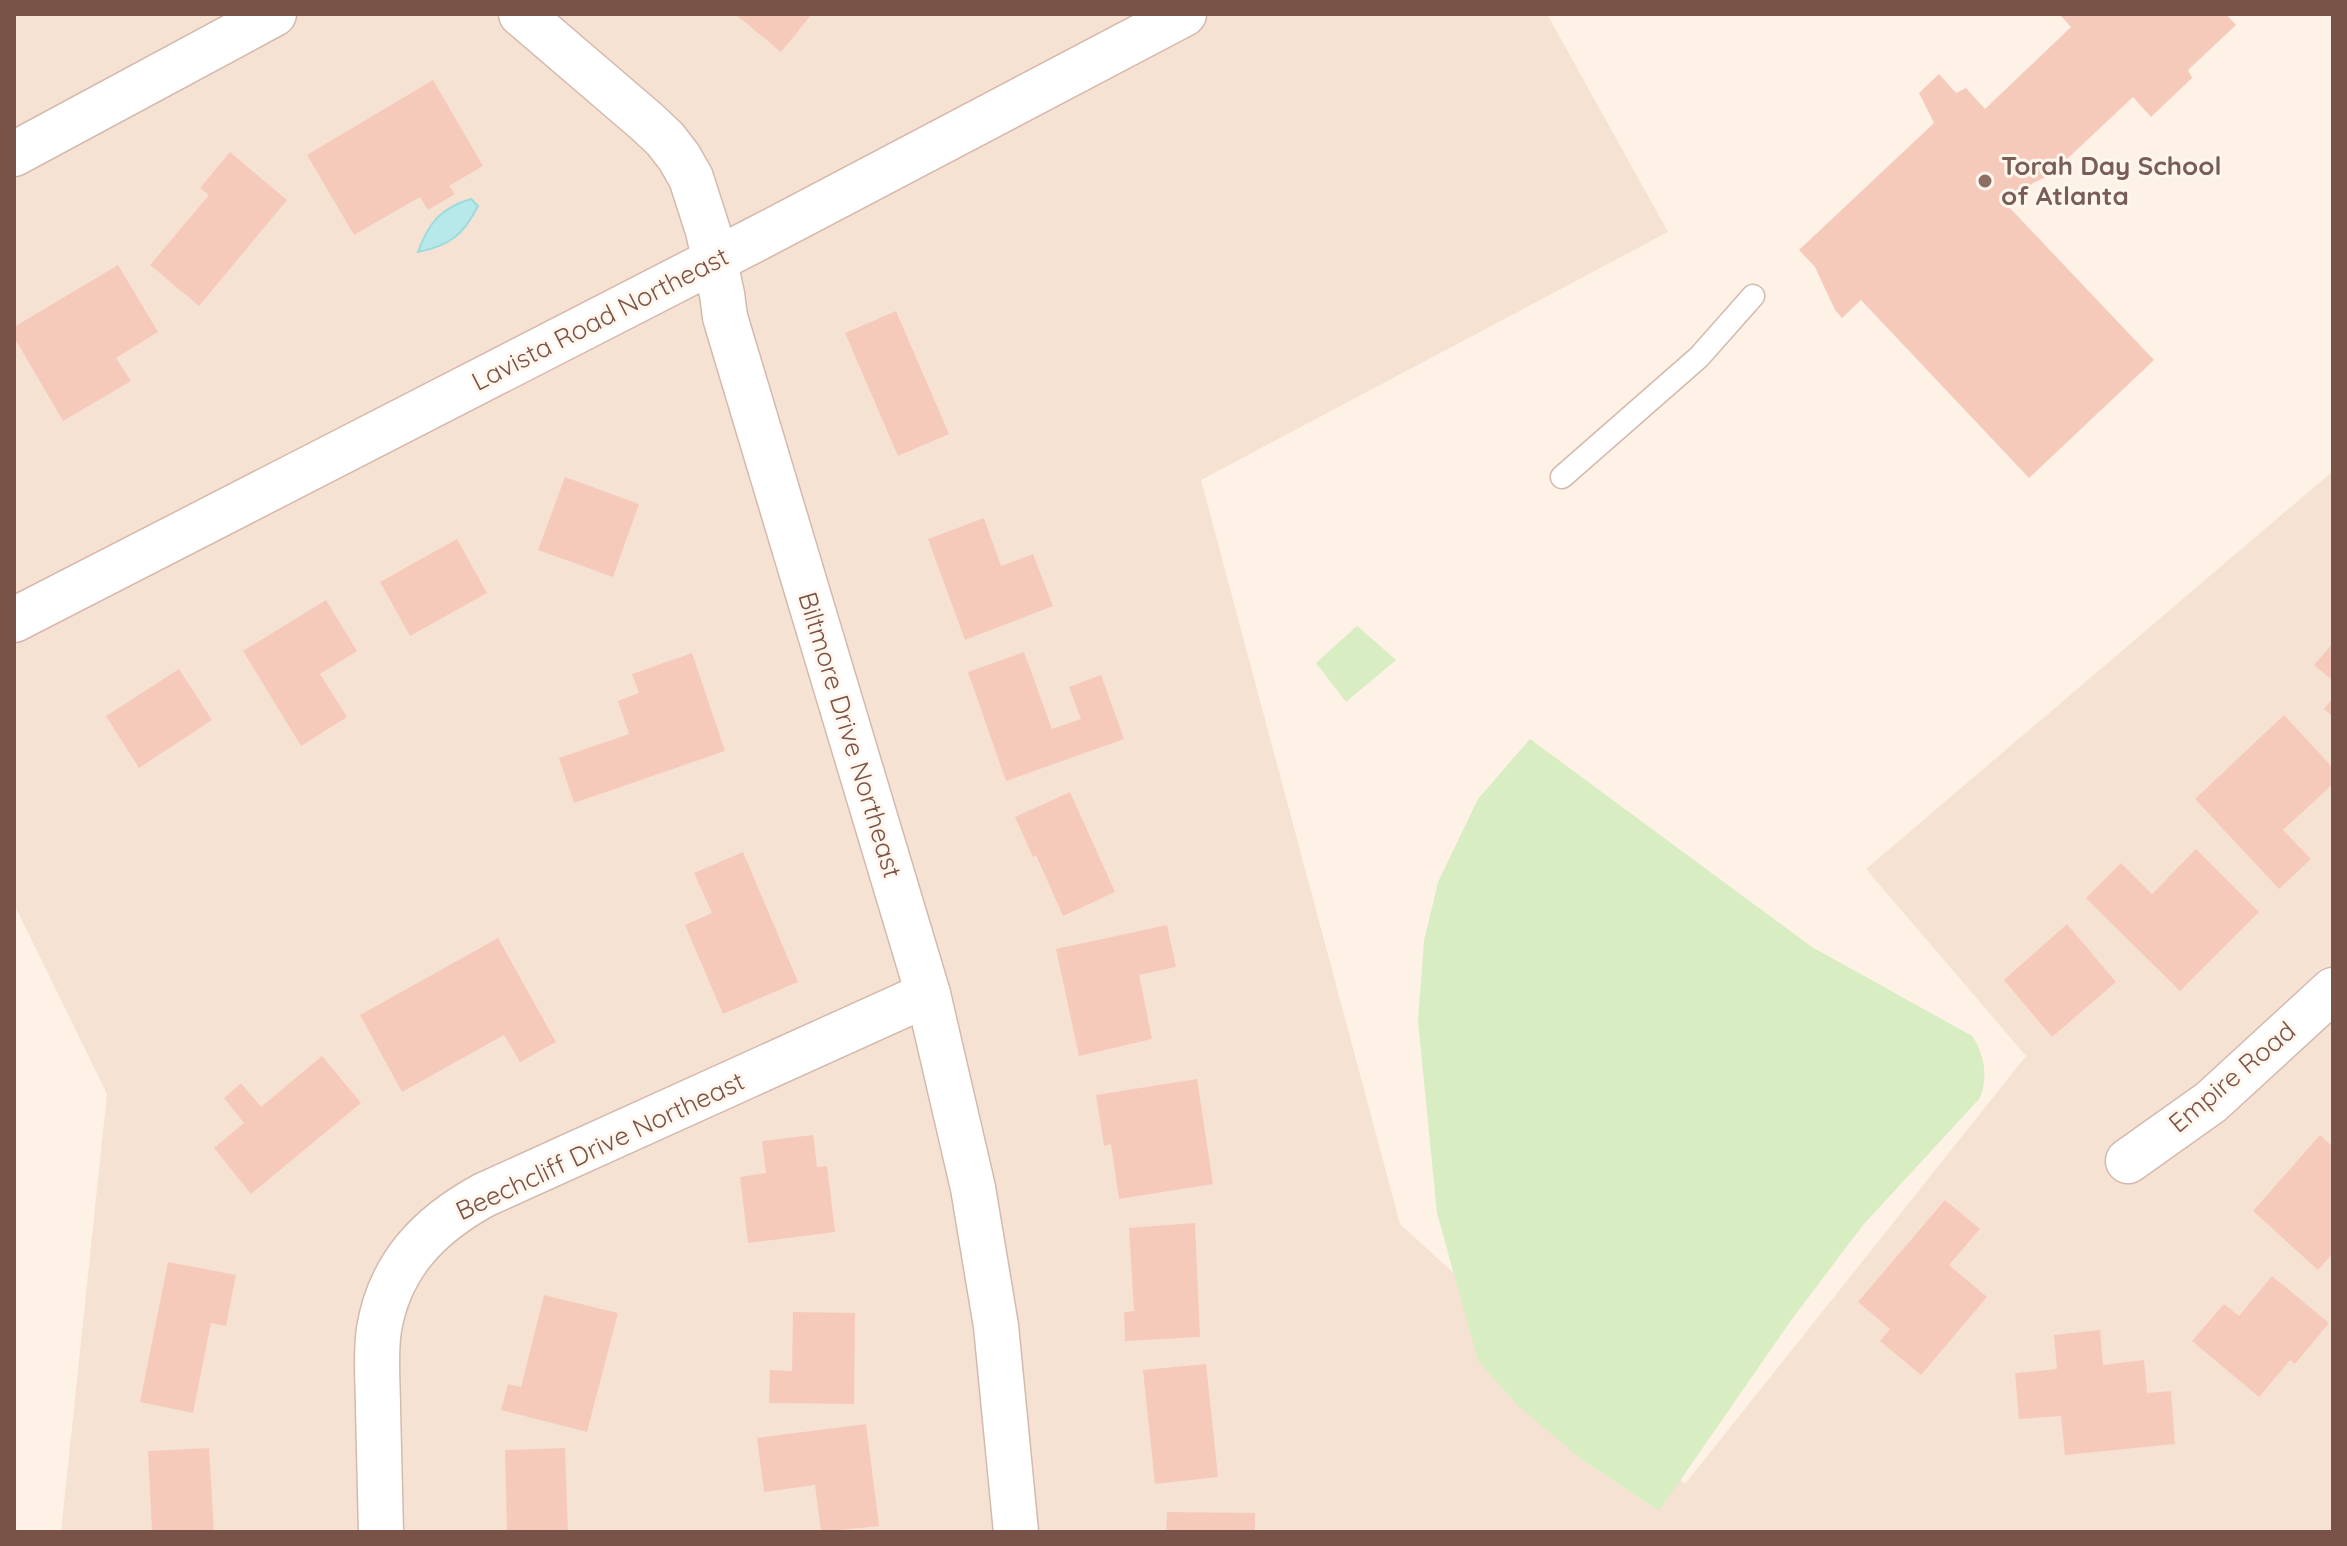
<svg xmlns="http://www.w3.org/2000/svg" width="2347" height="1546" font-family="Quicksand,sans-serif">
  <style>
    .residential { fill: #f6e2d3 }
    .green { fill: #d9edc2 }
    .water { fill: #b8e9ea; stroke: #9ddbdc; stroke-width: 2 }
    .building { fill: #f6cabb }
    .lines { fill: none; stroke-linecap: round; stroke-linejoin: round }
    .service-casing { stroke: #d4b9ad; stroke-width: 25 }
    .minor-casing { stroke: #d4b9ad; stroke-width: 47 }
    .secondary-casing { stroke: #d7b8aa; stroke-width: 47 }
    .service { stroke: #fff; stroke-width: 22 }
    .minor { stroke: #fff; stroke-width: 44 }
    .secondary { stroke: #fff; stroke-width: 44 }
    .education-dot { fill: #8d6e63; stroke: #fff6ed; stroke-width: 3 }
    .labels { text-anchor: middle; stroke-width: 6; stroke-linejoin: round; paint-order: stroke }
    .education-label { font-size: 26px; font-weight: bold; fill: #785e54; stroke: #fff6ed; text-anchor: start }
    .street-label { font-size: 26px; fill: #7a5348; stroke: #fff6ed }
  </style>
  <rect width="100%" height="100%" fill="#fef1e5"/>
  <polygon class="residential" points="14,14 1547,14 1668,232 1201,480 1400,1224 1685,1484 2026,1056 1866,869 2333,471 2333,1532 61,1532 107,1094 14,904"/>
  <g class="green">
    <polygon points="1357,626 1396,660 1346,702 1316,663"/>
    <path d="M1530,739L1812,947L1972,1036C1985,1055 1988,1077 1980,1098L1863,1225L1792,1319L1659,1511L1581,1459L1518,1406L1478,1361L1437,1213L1418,1021L1424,941L1438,882L1478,799Z"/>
  </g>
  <path class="water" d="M471,199L478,206C463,235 451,245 418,252C429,222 441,208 471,199Z"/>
  <g class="building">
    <polygon points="735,14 812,14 781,52"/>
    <polygon points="2059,14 2226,14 2236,25 2188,70 2192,78 2151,117 2133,97 2050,175 2033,183 2008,206 2154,360 2029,478 1861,300 1842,318 1835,310 1815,267 1799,250 1934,123 1919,93 1939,74 1956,93 1966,88 1985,109 2071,27"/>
    <polygon points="433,80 483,166 449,186 455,194 428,210 420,197 354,235 307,155"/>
    <polygon points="230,152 287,200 199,306 150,265 209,195 200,188"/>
    <polygon points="118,265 158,332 116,358 131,381 63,421 14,337 14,327"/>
    <polygon points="896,311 949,434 898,456 845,333"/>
    <polygon points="565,477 639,504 613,577 538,550"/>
    <polygon points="984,518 1001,566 1033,554 1053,606 965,640 928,539"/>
    <polygon points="457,539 487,593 410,636 380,582"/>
    <polygon points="326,600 357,651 320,674 347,717 301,746 243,651"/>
    <polygon points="2333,643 2333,681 2314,665"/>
    <polygon points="1024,652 1052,729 1081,719 1069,687 1101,675 1124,739 1006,781 968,672"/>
    <polygon points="692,653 725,751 574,803 559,758 629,734 618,701 639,693 632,674"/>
    <polygon points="179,669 212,720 139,768 106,716"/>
    <polygon points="2333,698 2333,717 2324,709"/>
    <polygon points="2284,715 2333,768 2333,784 2283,830 2311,859 2279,889 2195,799"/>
    <polygon points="1070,792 1115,892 1063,916 1036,855 1033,857 1015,817"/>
    <polygon points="2196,849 2259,912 2180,991 2086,898 2121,863 2152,894"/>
    <polygon points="743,852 798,982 723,1014 685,925 712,913 694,873"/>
    <polygon points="2067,924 2116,982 2052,1037 2004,980"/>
    <polygon points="1167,925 1176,967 1139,975 1152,1039 1079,1056 1056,949"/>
    <polygon points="498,938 556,1042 520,1062 504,1035 402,1092 360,1015"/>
    <polygon points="322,1056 361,1103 251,1194 214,1148 244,1123 224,1098 241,1083 261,1107"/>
    <polygon points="1197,1079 1213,1184 1119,1199 1111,1144 1104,1146 1096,1095"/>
    <polygon points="813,1135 817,1167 827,1166 835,1232 748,1243 740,1177 766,1173 762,1141"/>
    <polygon points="2320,1135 2333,1147 2333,1253 2318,1270 2253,1211"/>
    <polygon points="1945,1200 1980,1229 1949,1265 1987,1297 1921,1375 1880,1341 1890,1329 1858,1302"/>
    <polygon points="1195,1223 1200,1337 1125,1341 1124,1312 1134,1311 1129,1228"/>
    <polygon points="168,1262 236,1275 226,1326 211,1323 193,1413 140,1402"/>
    <polygon points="2272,1276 2329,1323 2295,1364 2290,1360 2259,1397 2192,1341 2224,1304 2239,1316"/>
    <polygon points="544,1295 618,1313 587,1432 501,1410 508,1384 521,1387"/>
    <polygon points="793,1312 855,1313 854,1404 769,1403 770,1370 792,1371"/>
    <polygon points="2100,1330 2103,1365 2144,1360 2147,1393 2171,1391 2175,1444 2065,1455 2061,1416 2019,1419 2015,1373 2057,1369 2054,1335"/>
    <polygon points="1206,1364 1218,1477 1155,1484 1143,1370"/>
    <polygon points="866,1424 879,1526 821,1532 815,1485 764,1492 757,1438"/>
    <polygon points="209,1448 214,1532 152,1532 148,1451"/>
    <polygon points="565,1448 568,1532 507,1532 505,1450"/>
    <polygon points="1167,1512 1255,1513 1255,1532 1166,1532"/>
  </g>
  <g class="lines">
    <g class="service-casing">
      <polyline id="service" points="1562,477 1699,357 1753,296"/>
    </g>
    <g class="minor-casing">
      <g id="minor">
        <polyline points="521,14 647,122 665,139 679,157 691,178 708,231 722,294 725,317 928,994 973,1188 996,1326 1016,1532"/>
        <polyline points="14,154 274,14"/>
        <polyline points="2128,1161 2211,1102 2333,990"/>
        <path d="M381,1532C380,1491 379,1450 378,1409C378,1383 375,1355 379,1329C390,1265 429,1225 484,1195L928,994"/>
      </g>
    </g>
    <g class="secondary-casing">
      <polyline id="secondary" points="14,620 762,236 1184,14"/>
    </g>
    <use href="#service" class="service"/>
    <use href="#minor" class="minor"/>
    <use href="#secondary" class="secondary"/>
  </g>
  <circle class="education-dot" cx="1985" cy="181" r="8"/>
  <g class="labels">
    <g class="education-label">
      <text x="2001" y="175">Torah Day School<tspan x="2001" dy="30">of Atlanta</tspan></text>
    </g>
    <g class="street-label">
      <text transform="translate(600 319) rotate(-27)" y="9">Lavista Road Northeast</text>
      <text transform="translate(850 735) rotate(73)" y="9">Biltmore Drive Northeast</text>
      <text transform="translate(2232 1077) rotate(-40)" y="9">Empire Road</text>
      <text transform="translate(600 1146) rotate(-25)" y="9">Beechcliff Drive Northeast</text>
    </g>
  </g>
  <rect width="2347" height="1546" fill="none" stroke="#7a5348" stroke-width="32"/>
</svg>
